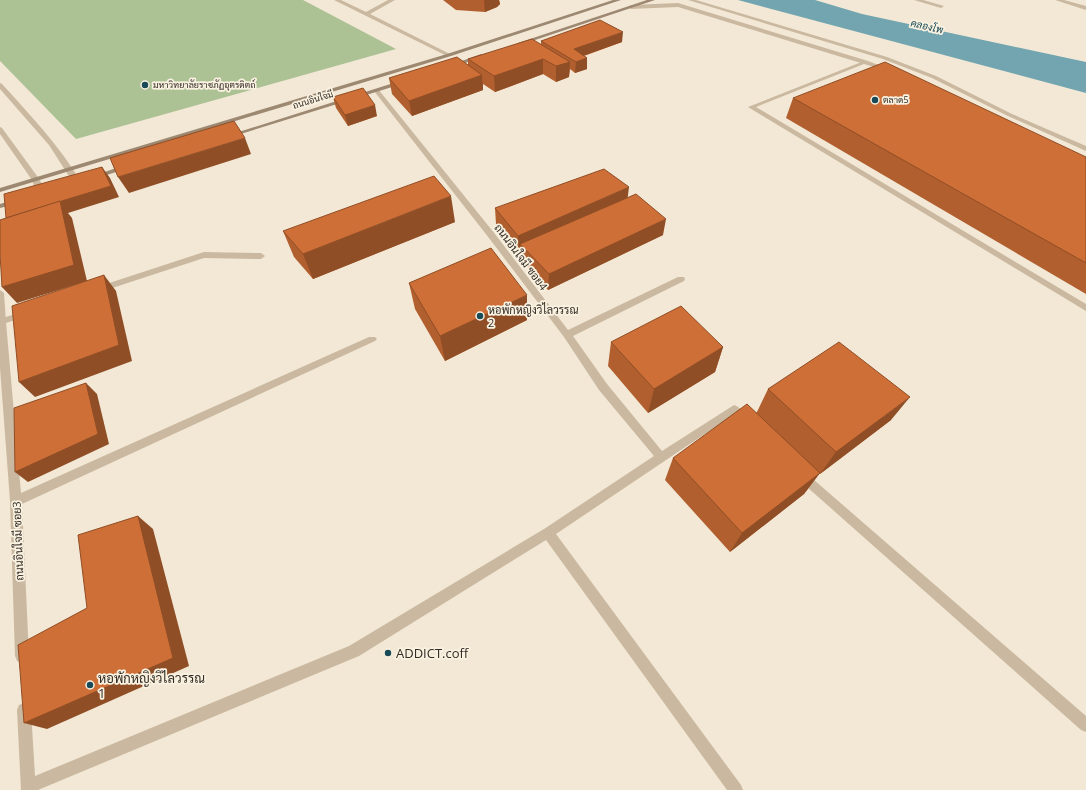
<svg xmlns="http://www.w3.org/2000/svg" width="1086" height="790" font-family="'Open Sans',Sarabun,sans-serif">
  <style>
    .green { fill: #acc194 }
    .water { fill: #72a5b0 }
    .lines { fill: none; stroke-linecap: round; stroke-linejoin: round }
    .service { fill: #cab9a0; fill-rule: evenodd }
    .minor { fill: #cab9a0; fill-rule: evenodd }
    .secondary { fill: #9d8872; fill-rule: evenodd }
    .wall { fill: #b15f2f }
    .shaded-wall { fill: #904e26 }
    .building { fill: #ce6f37; stroke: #904e26 }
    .poi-dot { fill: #184a57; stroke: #faf2e1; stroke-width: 1.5 }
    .labels { text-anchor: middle; stroke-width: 3.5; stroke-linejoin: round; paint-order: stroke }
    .far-poi-label { font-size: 9px; fill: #332b24; stroke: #faf2e1; text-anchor: start }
    .far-street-label { font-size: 9px; fill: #332b24; stroke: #faf2e1 }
    .far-water-label { font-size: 10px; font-style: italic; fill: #184a57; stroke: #faf2e1 }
    .street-label { font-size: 11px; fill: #332b24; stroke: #faf2e1 }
    .poi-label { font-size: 11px; fill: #332b24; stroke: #faf2e1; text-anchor: start }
    .near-poi-label { font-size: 13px; fill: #332b24; stroke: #faf2e1; text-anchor: start }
  </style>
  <rect width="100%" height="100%" fill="#f2e8d5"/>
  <polygon class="green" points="0,0 303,0 396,49 76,139 0,61"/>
  <polygon class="water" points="738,0 815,0 862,14 1086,62 1086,93"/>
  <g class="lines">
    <g class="service">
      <polygon points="334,0 341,0 366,12 388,0 395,0 370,14 452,55 447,56"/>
      <polygon points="914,0 923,0 944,6 941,8"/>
      <polygon points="864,61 869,62 756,107 1086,304 1086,311 748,107"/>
      <path d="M0,83L2,84C30,115 59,145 81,182L80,184H74L49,145L0,89Z"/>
      <polygon points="0,127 2,128 40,180 45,194 44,196 41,196 37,194 32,180 0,134"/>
      <polygon points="204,252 261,253 265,256 261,259 204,258 103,291 100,292 96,289 97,287"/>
      <polygon points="24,311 28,314 27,316 0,325 0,319"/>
    </g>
    <g class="minor">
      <polygon points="688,0 696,0 887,57 936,76 1012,114 1086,146 1086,151 1008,116 932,78 883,59"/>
      <polygon points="1055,0 1064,0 1086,6 1086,10"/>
      <polygon points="678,3 868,61 892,70 887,71 678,7 631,9 628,7 631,5"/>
      <path d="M374,89H378L495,234L568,330L678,277H684L685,279L684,281L573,336L607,384L662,451L734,405C740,407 748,415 751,421L750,424C742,427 738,420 733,415L556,534L741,785L743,790H727L546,540L359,656L38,790H21L17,710L19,705L24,703L29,705L31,710L35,776L349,646L544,529L654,456L599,390L564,337L489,238L374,91Z"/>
      <polygon points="0,290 4,293 6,322 21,493 369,337 375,337 377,339 375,341 22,504 29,656 27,661 22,663 17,661 15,656 10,501 0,368"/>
      <polygon points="802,471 806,473 1086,716 1086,732 1081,730 798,479 796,476 798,473"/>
    </g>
    <g class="secondary">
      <polygon points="613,0 621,0 451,56 0,192 0,188 447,54"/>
      <polygon points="647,0 655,0 523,44 518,43"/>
      <polygon points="481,54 483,55 483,57 453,67 448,66"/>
      <polygon points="403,80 406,82 405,83 231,137 226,136"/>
      <polygon points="125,165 131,165 132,167 94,179 90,177"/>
      <polygon points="17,199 21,201 20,203 0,208 0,204"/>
    </g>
  </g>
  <g class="wall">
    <polygon points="443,0 499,0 500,4 497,7 485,12 456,10"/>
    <polygon points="541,41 622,42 584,56 587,58 587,69 575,73 570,69 569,77 556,82 543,74 495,92 483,84 483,90 412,116 392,94 389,78 468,65 468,59 541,44"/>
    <polygon points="333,97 377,116 348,126 336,108"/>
    <polygon points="793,98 1086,157 1086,294 786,118"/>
    <polygon points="627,198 663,235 548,290 521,260 520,251 519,252 496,224 495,208"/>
    <polygon points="455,222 313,279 294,257 283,231"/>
    <polygon points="409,283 527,320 445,361 415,309"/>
    <polygon points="611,342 723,347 715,372 648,413 608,366"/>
    <polygon points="768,389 891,420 820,474 819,474 804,494 730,552 665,480 673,458 757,412"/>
  </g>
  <g class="shaded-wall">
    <polygon points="484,0 499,0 500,4 497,7 485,12"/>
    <polygon points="623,32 622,42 574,59 574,49"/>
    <polygon points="587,58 587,69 575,73 576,62"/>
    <polygon points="543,59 543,74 495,92 494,76"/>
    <polygon points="570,62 569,77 556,82 556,66"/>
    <polygon points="482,75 483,90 412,116 409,101"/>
    <polygon points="375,105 377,116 348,126 345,115"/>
    <polygon points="245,138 251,154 129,193 118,177"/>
    <polygon points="102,167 110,178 119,197 68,213 72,218 87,281 17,303 2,287 6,218"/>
    <polygon points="629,187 627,203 520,244 520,251 519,252 518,236"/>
    <polygon points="451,196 455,222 313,279 303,254"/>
    <polygon points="666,219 663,235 548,290 549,274"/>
    <polygon points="104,275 116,291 132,361 35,397 19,382"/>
    <polygon points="527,295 527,320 445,361 440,336"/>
    <polygon points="723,347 715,372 648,413 654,389"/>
    <polygon points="86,383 97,394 109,444 28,482 15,472"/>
    <polygon points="910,397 891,420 820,474 836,452"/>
    <polygon points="820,473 804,494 730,552 742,533"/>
    <polygon points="138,516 153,529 189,666 47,729 24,723"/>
  </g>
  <g class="building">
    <polygon points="600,20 623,32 574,49 587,58 576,62 541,41"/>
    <polygon points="532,39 570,62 556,66 543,59 494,76 468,59"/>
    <polygon points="457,57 482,75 409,101 389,78"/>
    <polygon points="885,62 1086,157 1086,263 793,98"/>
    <polygon points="363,88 375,105 345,115 333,97"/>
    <polygon points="234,121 245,138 118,177 110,158"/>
    <polygon points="102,167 111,186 6,218 4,194"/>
    <polygon points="604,169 629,187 518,236 495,208"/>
    <polygon points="434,176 451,196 303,254 283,231"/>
    <polygon points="636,194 666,219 549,274 520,244"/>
    <polygon points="60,201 74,265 2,287 0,254 0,220"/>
    <polygon points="491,248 527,295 440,336 409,283"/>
    <polygon points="104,275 119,345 19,382 12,306"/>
    <polygon points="681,306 723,347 654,389 611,342"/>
    <polygon points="839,342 910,397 836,452 768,389"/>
    <polygon points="86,383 98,434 15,472 14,408"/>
    <polygon points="747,404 820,473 742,533 673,458"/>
    <polygon points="138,516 173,658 24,723 18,645 87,608 78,535"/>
  </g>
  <g class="poi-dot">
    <circle cx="145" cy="85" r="4"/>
    <circle cx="875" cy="100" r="4"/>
    <circle cx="480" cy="316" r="4"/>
    <circle cx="388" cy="653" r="4"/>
    <circle cx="90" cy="685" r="4"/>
  </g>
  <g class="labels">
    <g class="far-poi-label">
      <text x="153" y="88">มหาวิทยาลัยราชภัฏอุตรดิตถ์</text>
      <text x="883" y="103">ตลาด5</text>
    </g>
    <g class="far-street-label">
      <text transform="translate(313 100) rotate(-17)" y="3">ถนนอินใจมี</text>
    </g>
    <g class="far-water-label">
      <text transform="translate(927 26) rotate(13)" y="4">คลองโพ</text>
    </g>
    <g class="street-label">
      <text transform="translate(521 257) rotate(53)" y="4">ถนนอินใจมี ซอย4</text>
      <text transform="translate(18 541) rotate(-92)" y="4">ถนนอินใจมี ซอย3</text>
    </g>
    <g class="poi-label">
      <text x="488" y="314">หอพักหญิงวิไลวรรณ<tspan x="488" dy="13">2</tspan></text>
    </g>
    <g class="near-poi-label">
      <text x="396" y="658">ADDICT.coff</text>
      <text x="98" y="683">หอพักหญิงวิไลวรรณ<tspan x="98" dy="15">1</tspan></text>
    </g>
  </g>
</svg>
